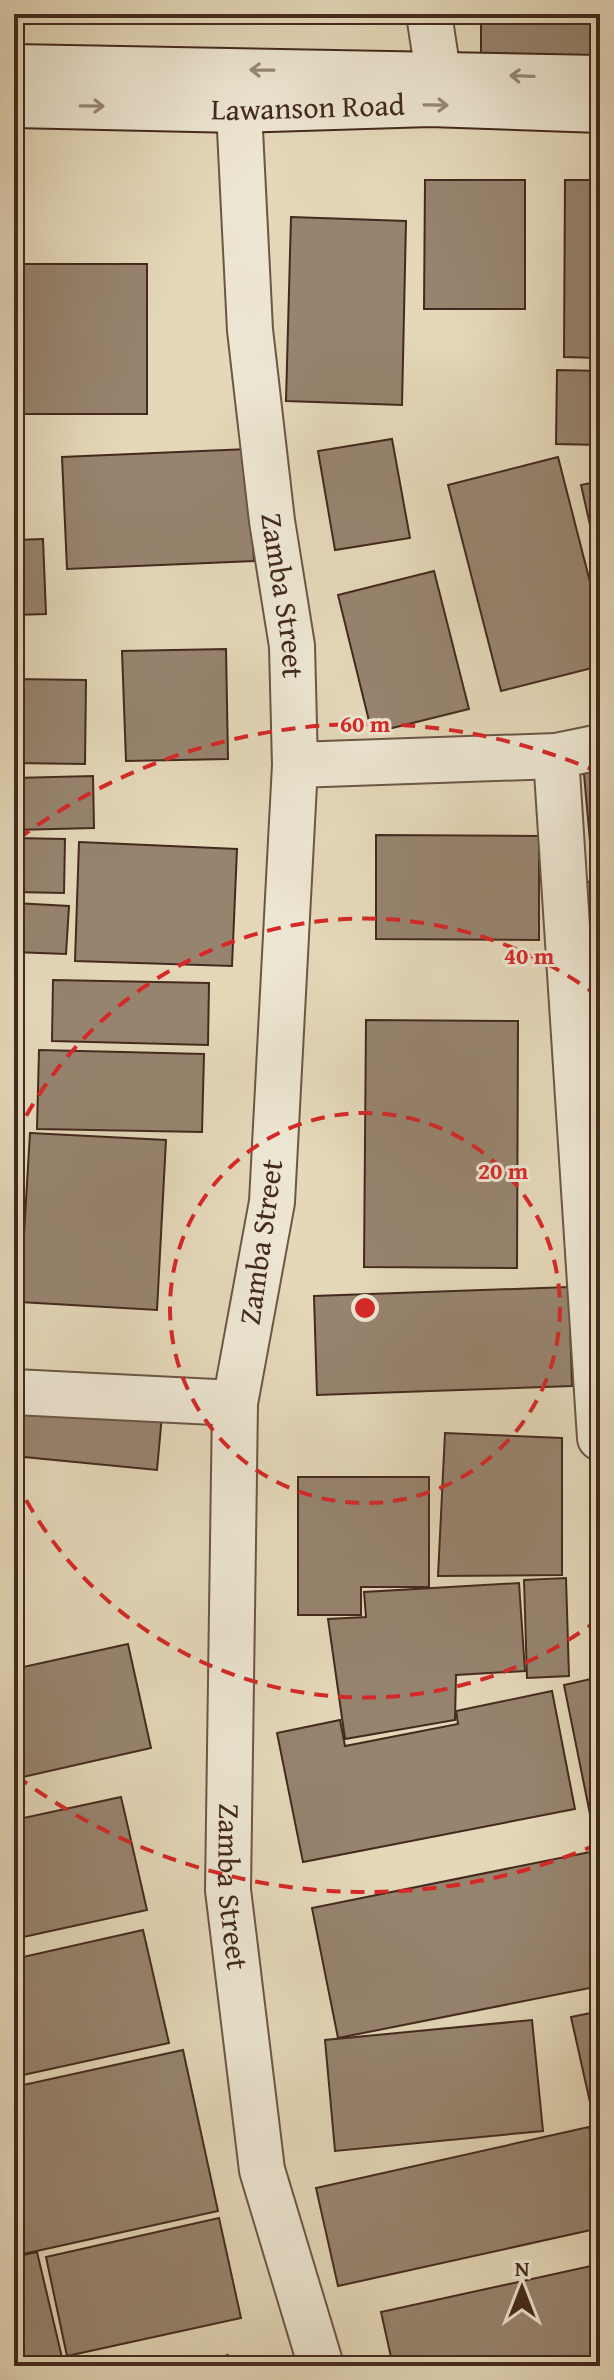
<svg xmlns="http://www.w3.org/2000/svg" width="614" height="2380" font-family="'Gentium Book Plus',serif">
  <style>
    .building { fill: #97846f; stroke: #442a1e; stroke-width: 2 }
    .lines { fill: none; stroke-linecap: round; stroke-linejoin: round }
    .street-casing { stroke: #6c5645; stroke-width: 48 }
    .secondary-casing { stroke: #442a1e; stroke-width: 48 }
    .street { stroke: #ede6d2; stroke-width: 44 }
    .secondary { stroke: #ede6d2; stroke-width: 44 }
    .oneway { stroke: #988878 }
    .ring { fill: none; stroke: #d62828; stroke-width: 4; stroke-dasharray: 14 10 }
    .labels { text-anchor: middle; stroke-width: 6; stroke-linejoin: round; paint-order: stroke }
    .street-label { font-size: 30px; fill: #442a1e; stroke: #ede6d2 }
    .centre { fill: #d62828; stroke: #ede6d2; stroke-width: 4 }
    .ring-label { font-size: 24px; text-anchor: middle; font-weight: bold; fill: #d62828; stroke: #ede6d2; stroke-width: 6; stroke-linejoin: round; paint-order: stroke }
  </style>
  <rect width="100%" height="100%" fill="#e4d8b9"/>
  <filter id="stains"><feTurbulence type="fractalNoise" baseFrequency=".0025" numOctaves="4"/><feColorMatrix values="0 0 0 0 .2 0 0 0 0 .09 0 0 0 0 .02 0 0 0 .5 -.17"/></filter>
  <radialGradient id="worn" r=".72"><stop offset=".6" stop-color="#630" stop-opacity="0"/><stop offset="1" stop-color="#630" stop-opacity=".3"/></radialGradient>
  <g class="building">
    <polygon points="481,14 598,14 598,65 481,64"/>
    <polygon points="425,180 525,180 525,309 424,309"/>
    <polygon points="565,180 600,180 600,358 564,357"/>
    <polygon points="291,217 406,221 402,405 286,401"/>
    <rect x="14" y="264" width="133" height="150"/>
    <polygon points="557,370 600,371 600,445 556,444"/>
    <polygon points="392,439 410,538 335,550 318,451"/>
    <polygon points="248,449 254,561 67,569 62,457"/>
    <polygon points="558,457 600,621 600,666 501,691 448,485"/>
    <polygon points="600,481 600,569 581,485"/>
    <polygon points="43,539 46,614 14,615 14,540"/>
    <polygon points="434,571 469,709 372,733 338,595"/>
    <polygon points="226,649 228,759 126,761 122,651"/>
    <polygon points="14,679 86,680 85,764 14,763"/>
    <polygon points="600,761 600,874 593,875 583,763"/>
    <polygon points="93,776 94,828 14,830 14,778"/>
    <polygon points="376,835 539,836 539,940 376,939"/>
    <polygon points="14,838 65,839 64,893 14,892"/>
    <polygon points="79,842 237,849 232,966 75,961"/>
    <polygon points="600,881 600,979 595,979 585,882"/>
    <polygon points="14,903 69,906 66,954 14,952"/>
    <polygon points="53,980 209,983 208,1045 52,1041"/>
    <polygon points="366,1020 518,1021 517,1268 364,1267"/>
    <polygon points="39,1050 204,1054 202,1132 37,1129"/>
    <polygon points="30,1133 166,1140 157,1310 20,1302"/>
    <polygon points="569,1287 572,1386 317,1395 314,1296"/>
    <polygon points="14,1401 162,1415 157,1470 14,1456"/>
    <polygon points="445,1433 562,1438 562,1575 438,1576"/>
    <polygon points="298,1477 429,1477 429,1587 361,1587 361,1615 298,1615"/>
    <polygon points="566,1578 569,1676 527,1678 524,1580"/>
    <polygon points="519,1583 525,1671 456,1675 455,1720 345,1739 328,1619 366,1617 364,1592"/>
    <polygon points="128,1644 151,1748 14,1779 14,1669"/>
    <polygon points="600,1677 600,1833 594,1834 564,1685"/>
    <polygon points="552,1691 575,1809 303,1862 277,1733 340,1720 345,1746 458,1724 456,1711"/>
    <polygon points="121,1797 147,1910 14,1939 14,1820"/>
    <polygon points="600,1850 600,1986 338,2038 312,1908"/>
    <polygon points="143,1930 169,2043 14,2077 14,1959"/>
    <polygon points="600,2011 600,2147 571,2017"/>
    <polygon points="532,2020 543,2131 335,2151 325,2040"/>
    <polygon points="183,2050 218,2211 14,2256 14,2087"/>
    <polygon points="589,2127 600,2176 600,2228 338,2286 316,2188"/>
    <polygon points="219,2218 241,2318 67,2356 46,2257"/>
    <polygon points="37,2252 64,2366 14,2366 14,2257"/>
    <polygon points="600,2264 600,2366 393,2366 381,2312"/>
    <polygon points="228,2355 231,2366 192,2366"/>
  </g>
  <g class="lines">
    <g class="street-casing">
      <g id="street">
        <polyline points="429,14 438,73"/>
        <path id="s1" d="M239,110L250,330L272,521L292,646L295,765L272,1202L235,1403L228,1890L262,2170L321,2366"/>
        <polyline points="556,756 600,1438"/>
        <polyline points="295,765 556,756 600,747"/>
        <polyline points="14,1392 235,1403"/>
      </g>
    </g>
    <g class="secondary-casing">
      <g id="secondary">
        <polyline points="14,67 600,78"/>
        <path id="s2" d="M14,105L239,110L430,104L600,110"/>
      </g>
    </g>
    <use href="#street" class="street"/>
    <use href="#secondary" class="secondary"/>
  </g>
  <defs><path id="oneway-shaft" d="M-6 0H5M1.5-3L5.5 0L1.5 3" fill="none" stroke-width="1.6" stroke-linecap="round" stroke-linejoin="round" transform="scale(2)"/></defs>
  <g class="oneway">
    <use href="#oneway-shaft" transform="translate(262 70) rotate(-179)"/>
    <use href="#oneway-shaft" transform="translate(522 76) rotate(-178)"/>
    <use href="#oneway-shaft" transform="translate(436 105) rotate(1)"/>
    <use href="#oneway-shaft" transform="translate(92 106) rotate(1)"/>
  </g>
  <g class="ring">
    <circle cx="365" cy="1308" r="195"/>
    <path d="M599 1619A389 389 0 0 1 15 1479M15 1137A389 389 0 0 1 599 997"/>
    <path d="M598 1844A584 584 0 0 1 18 1777M18 839A584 584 0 0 1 598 772"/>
  </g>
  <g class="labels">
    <g class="street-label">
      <text dy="10" stroke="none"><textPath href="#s2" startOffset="294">Lawanson Road</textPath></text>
      <text dy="10" stroke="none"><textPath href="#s1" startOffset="488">Zamba Street</textPath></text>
      <text transform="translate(261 1242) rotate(-82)" y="10">Zamba Street</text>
      <text dy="10" stroke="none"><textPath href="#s1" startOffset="1784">Zamba Street</textPath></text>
    </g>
  </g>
  <circle cx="365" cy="1308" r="12" class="centre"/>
  <g class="ring-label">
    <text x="365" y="732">60 m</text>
    <text x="529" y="964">40 m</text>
    <text x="503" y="1179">20 m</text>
  </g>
  <rect width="614" height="2380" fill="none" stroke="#e4d8b9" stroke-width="48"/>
  <rect x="16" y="16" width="582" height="2348" fill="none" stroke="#442a1e" stroke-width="4"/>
  <rect x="24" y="24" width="566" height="2332" fill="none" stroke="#442a1e" stroke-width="2"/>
  <g transform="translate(522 2288)" stroke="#ede6d2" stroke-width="6" paint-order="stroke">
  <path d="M0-6L14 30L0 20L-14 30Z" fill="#442a1e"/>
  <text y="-12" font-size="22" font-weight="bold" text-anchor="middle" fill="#442a1e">N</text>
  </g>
  <rect width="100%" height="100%" filter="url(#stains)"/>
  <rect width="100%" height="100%" fill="url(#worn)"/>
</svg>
